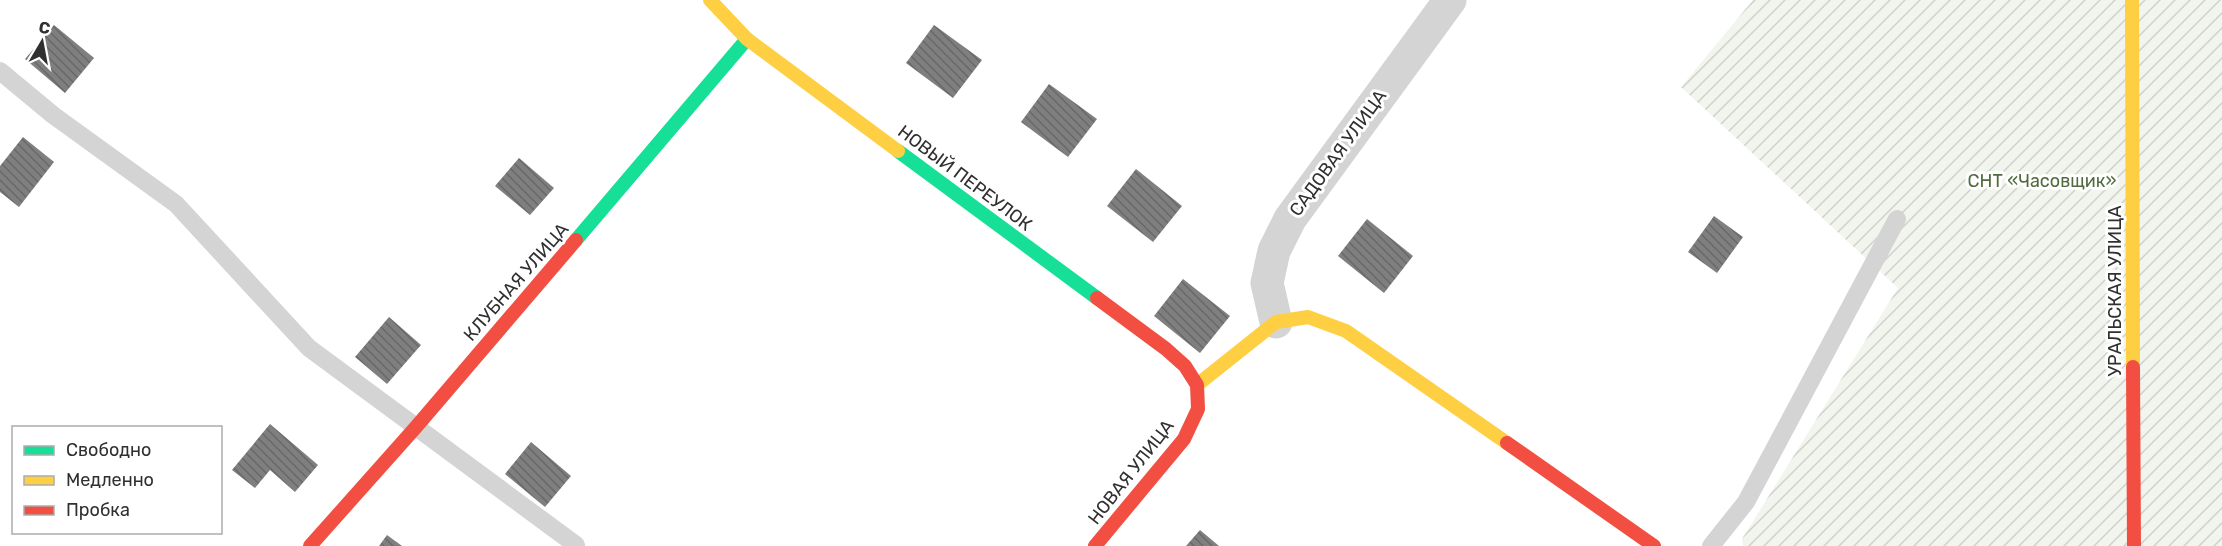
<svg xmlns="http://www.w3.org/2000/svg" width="2222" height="546" font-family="Rubik,sans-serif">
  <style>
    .garden { fill: url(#garden-furrows) }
    .building { fill: url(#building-back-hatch) }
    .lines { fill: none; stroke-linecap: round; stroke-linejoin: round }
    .lane { stroke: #d4d4d4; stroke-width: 18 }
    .street { stroke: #d4d4d4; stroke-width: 33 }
    .fast { stroke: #16e098; stroke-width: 14 }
    .slow { stroke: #ffcf43; stroke-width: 14 }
    .jam { stroke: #f24e42; stroke-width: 14 }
    .labels { text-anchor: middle; stroke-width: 6; stroke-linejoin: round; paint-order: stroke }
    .street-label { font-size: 18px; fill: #303030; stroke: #fff }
    .park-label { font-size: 18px; fill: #506c3e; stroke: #fff }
  </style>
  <defs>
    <pattern id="garden-furrows" width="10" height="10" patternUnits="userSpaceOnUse" patternTransform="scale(1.5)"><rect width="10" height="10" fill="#f1f5ed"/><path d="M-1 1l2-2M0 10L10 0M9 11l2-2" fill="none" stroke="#cfd2cc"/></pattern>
    <pattern id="building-back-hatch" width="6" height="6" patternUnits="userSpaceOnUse" patternTransform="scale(1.5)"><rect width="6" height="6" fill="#7f7f7f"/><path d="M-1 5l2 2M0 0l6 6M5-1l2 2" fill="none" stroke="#686868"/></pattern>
  </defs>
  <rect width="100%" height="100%" fill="#fff"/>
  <polygon class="garden" points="1753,0 2222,0 2222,546 1743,546 1742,539 1898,288 1681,87"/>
  <g class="building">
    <polygon points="54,25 94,58 65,93 25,59"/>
    <polygon points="934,25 982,60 953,98 906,63"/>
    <polygon points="1049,84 1097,119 1068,157 1021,122"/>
    <polygon points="23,137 54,162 19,207 0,192 0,166"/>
    <polygon points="519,158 554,188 530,215 495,186"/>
    <polygon points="1136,169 1182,206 1153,242 1107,206"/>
    <polygon points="1714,216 1743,237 1717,273 1688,252"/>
    <polygon points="1367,219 1413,256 1384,293 1338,256"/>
    <polygon points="1183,279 1230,316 1200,353 1154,316"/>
    <polygon points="389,317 421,345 387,384 355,357"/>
    <polygon points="270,424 318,465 295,492 270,470 255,488 232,470"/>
    <polygon points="531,442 571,476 545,507 505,474"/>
    <polygon points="1200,530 1219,546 1186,546"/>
    <polygon points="387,535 402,546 379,546"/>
  </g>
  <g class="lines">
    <g class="lane">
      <polyline points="0,71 53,115 176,204 309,348 576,545"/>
      <polyline points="1711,546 1746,502 1897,219"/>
    </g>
    <polyline class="street" points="1276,322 1267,283 1274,251 1290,219 1450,0"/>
    <g class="fast">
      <polyline points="898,151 1097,298"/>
      <polyline points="576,240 747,39"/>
    </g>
    <g class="slow">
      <polyline points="710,0 747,39 898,151"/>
      <polyline points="2132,0 2133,367"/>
      <polyline points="1197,385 1276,322 1308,317 1346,331 1507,443"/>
    </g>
    <g class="jam">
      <polyline points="2133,367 2134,546"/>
      <polyline points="1507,443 1654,546"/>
      <polyline points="310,546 416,427 576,240"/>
      <polyline points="1095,546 1184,439 1198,409 1197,385 1185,366 1166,349 1097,298"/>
    </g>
  </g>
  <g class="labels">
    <g class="street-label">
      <text transform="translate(1338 153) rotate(-54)" y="6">САДОВАЯ УЛИЦА</text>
      <text transform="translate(965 178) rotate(37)" y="6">НОВЫЙ ПЕРЕУЛОК</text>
      <text transform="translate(516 282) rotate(-49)" y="6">КЛУБНАЯ УЛИЦА</text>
      <text transform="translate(2115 291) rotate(-90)" y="6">УРАЛЬСКАЯ УЛИЦА</text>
      <text transform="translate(1131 472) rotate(-52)" y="6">НОВАЯ УЛИЦА</text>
    </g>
    <g class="park-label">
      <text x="2042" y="187">СНТ «Часовщик»</text>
    </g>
  </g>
  <rect x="12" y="426" width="210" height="108" fill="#ffffff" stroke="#acacac" stroke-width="1.5"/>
  <rect x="24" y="446" width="30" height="9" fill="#16e098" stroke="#acacac" stroke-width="1.5"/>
  <text x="66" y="456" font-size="18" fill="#303030">Свободно</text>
  <rect x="24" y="476" width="30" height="9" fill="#ffcf43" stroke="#acacac" stroke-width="1.5"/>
  <text x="66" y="486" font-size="18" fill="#303030">Медленно</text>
  <rect x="24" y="506" width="30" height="9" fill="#f24e42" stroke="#acacac" stroke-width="1.5"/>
  <text x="66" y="516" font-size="18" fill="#303030">Пробка</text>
  <g transform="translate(42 42) rotate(10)" stroke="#ffffff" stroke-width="4.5" paint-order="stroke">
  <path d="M0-4.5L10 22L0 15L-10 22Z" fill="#303030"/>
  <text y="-9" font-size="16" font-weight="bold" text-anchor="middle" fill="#303030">С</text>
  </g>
</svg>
